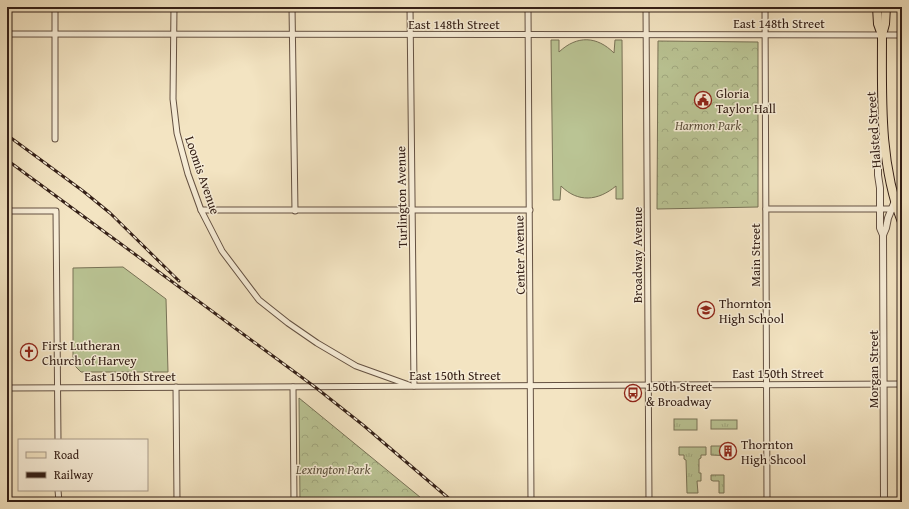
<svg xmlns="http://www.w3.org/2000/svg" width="909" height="509" font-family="'Gentium Book Plus',serif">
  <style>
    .grass { fill: url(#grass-tufts); stroke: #787256 }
    .forest { fill: url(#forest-crowns); stroke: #787256 }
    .pitch { fill: #bac494; stroke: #787256 }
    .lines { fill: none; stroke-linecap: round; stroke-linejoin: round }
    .minor-casing { stroke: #645142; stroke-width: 7 }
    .tertiary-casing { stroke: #645142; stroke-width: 8 }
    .primary-casing { stroke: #352017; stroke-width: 10 }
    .minor { stroke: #f7edd7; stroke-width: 5 }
    .tertiary { stroke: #f7edd7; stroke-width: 6 }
    .primary { stroke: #f3e4c2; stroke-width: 8 }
    .rail-casing { stroke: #352017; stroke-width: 3 }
    .rail { stroke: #f7edd7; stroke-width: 1.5; stroke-dasharray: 4.5; stroke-linecap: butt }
    .labels { text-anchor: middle; stroke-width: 3; stroke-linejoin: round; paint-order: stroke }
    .street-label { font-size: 13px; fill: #352017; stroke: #f7edd7 }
    .poi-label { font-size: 13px; fill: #352017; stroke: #f7edd7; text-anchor: start }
    .park-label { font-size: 13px; font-style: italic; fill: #5d513c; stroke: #f7edd7 }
  </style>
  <defs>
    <pattern id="grass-tufts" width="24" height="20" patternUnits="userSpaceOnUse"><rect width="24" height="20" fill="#bac494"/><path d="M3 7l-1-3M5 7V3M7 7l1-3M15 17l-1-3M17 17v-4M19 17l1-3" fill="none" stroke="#a0a87f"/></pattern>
    <pattern id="forest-crowns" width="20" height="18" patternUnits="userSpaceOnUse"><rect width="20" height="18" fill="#bac494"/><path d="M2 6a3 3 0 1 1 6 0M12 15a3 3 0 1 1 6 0" fill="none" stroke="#a0a87f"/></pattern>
  </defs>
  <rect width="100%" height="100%" fill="#f3e4c2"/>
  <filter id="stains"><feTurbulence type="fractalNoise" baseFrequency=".005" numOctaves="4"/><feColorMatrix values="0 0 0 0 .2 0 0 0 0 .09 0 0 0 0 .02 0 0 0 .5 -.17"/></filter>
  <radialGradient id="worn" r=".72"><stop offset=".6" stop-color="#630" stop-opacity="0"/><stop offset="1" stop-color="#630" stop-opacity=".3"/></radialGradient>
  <g class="grass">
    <rect x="674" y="419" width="23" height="11"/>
    <rect x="711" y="420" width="26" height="9"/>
    <polygon points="711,446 735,446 735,456 711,455"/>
    <polygon points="679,447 706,447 706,455 701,455 701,458 699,459 699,473 701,473 701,481 697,481 698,493 687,493 686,460 684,459 684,455 679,455"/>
    <polygon points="711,475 724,475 724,493 719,493 719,481 713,481 711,480"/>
  </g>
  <g class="forest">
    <polygon points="658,41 758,42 758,207 657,209"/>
    <polygon points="299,398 426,502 300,502"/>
  </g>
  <g class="pitch">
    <path d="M551,40H559V52C577,35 597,36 614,53L615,40H622L623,199H616V186C598,201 578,203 561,186L560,200H553Z"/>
    <polygon points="123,267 166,299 168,372 81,372 73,364 73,268"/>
  </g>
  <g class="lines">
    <g class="minor-casing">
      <g id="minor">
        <polyline points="55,7 55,139"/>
        <polyline points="174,7 173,99 177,133 188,174 201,210 222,251 259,300 288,323 317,343 356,366 409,385"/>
        <polyline points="292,7 295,211"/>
        <polyline points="410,7 414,386"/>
        <polyline points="528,7 531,502"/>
        <polyline points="646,7 649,502"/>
        <polyline points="765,7 767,502"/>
        <polyline points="7,34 902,35"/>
        <polyline points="766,209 902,209"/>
        <polyline points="201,210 530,210"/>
        <polyline points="7,211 56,211 58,440"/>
        <polyline points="176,387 177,502"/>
        <polyline points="293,387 294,502"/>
        <polyline points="7,388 902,384"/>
        <polyline points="58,490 59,502"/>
      </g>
    </g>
    <g class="tertiary-casing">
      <g id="tertiary">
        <polyline points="883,140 878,161 878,175 880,188 880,228 883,235"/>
        <polyline points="884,502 883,235 886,228 888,218 895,201"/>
      </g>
    </g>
    <g class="primary-casing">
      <g id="primary">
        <polyline points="877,7 878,24 882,35"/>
        <path d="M886,7L885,24L882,35C882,98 879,162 902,222"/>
      </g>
    </g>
    <use href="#minor" class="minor"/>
    <use href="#tertiary" class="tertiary"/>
    <use href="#primary" class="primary"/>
    <g class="rail-casing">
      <g id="rail">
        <polyline points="7,135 83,191 110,213 179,281"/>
        <polyline points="7,160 315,387 363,425 453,502"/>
      </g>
    </g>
    <use href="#rail" class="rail"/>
  </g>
  <defs>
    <g id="civic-ring" transform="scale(0.9)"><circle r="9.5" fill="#f7edd7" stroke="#8f2418" stroke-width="1.5"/><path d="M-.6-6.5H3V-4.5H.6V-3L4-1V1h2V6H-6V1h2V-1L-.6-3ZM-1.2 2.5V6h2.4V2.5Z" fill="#8f2418"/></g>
    <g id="school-ring" transform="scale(0.9)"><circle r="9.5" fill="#f7edd7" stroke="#8f2418" stroke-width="1.5"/><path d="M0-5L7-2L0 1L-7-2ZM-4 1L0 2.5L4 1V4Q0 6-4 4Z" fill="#8f2418"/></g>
    <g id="church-ring" transform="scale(0.9)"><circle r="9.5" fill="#f7edd7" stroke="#8f2418" stroke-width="1.5"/><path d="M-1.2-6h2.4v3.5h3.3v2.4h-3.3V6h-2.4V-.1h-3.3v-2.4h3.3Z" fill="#8f2418"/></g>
    <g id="bus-ring" transform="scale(0.9)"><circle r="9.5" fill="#f7edd7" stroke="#8f2418" stroke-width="1.5"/><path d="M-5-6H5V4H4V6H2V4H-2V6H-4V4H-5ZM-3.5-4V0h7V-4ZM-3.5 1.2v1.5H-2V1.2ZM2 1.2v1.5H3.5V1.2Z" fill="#8f2418"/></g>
    <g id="building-ring" transform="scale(0.9)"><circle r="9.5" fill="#f7edd7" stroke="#8f2418" stroke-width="1.5"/><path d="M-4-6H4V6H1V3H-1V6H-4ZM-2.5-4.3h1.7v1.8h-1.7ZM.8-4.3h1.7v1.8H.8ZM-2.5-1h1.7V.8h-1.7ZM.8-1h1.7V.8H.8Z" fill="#8f2418"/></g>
  </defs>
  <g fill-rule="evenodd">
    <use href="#civic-ring" x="703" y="100"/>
    <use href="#school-ring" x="706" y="310"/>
    <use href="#church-ring" x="29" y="352"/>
    <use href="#bus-ring" x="633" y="393"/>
    <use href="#building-ring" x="728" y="451"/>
  </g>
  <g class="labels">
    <g class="street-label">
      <text x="779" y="28">East 148th Street</text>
      <text x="454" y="29">East 148th Street</text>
      <text transform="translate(873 130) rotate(-94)" y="5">Halsted Street</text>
      <text transform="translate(203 175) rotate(71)" y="5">Loomis Avenue</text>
      <text transform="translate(401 197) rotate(-91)" y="5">Turlington Avenue</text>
      <text transform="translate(519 255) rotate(-91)" y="5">Center Avenue</text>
      <text transform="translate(637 255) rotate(-90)" y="5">Broadway Avenue</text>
      <text transform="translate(755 255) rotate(-90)" y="5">Main Street</text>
      <text transform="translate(873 369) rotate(-90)" y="5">Morgan Street</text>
      <text x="778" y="378">East 150th Street</text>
      <text x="455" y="380">East 150th Street</text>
      <text x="130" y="381">East 150th Street</text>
    </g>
    <g class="poi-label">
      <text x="716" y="98">Gloria<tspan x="716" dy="15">Taylor Hall</tspan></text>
      <text x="719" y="308">Thornton<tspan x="719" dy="15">High School</tspan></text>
      <text x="42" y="350">First Lutheran<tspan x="42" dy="15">Church of Harvey</tspan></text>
      <text x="646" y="391">150th Street<tspan x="646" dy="15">&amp; Broadway</tspan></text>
      <text x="741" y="449">Thornton<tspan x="741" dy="15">High Shcool</tspan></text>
    </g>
    <g class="park-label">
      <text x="708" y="130">Harmon Park</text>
      <text x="333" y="474">Lexington Park</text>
    </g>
  </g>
  <rect width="909" height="509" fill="none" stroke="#f3e4c2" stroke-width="24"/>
  <rect x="8" y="8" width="893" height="493" fill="none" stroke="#352017" stroke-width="2"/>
  <rect x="12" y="12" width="885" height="485" fill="none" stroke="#352017"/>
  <rect x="18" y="439" width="130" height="52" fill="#f7edd7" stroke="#a99b8a"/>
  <rect x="26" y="452" width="20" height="6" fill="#f3e4c2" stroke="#a99b8a"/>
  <text x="54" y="459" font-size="12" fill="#352017">Road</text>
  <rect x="26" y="472" width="20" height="6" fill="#352017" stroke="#a99b8a"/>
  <text x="54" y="479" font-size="12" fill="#352017">Railway</text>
  <rect width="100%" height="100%" filter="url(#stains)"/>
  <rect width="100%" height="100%" fill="url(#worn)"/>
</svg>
